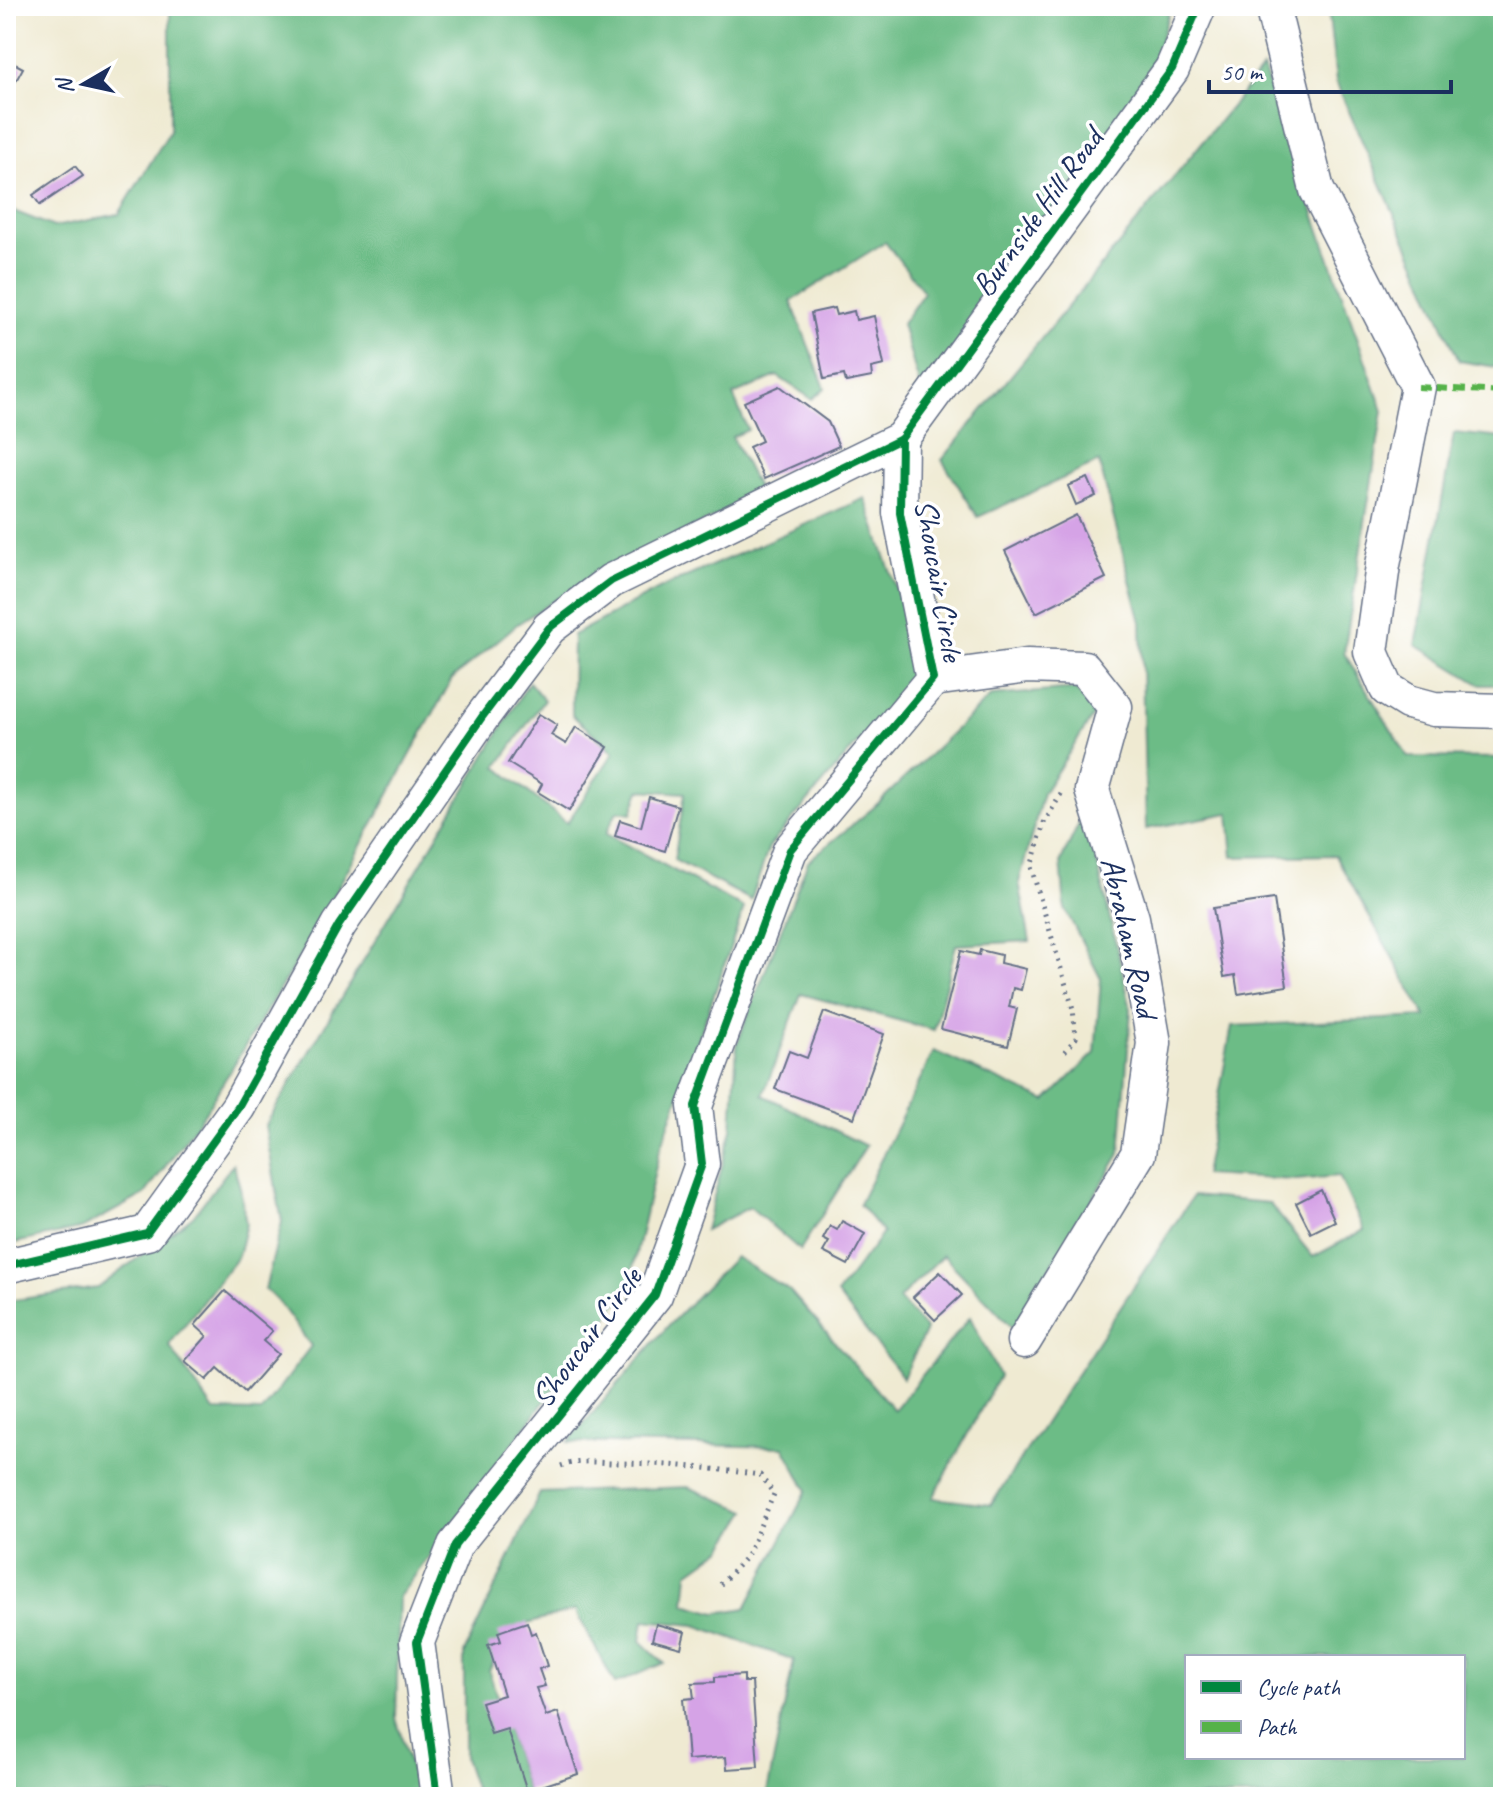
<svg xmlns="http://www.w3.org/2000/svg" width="1509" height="1803" font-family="Caveat,sans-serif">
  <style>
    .forest { fill: #6cbc86; stroke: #447672; stroke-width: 2; fill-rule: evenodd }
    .building { fill: #d5a3e6 }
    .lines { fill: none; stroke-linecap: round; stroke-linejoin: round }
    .street-casing { stroke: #657087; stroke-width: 37 }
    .path { stroke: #657087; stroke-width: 5; stroke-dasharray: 2 6; stroke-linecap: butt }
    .street { stroke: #fff; stroke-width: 34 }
    .quiet { stroke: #55b248; stroke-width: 6; stroke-dasharray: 12 6; stroke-linecap: butt }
    .cycleway-casing { stroke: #fff; stroke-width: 13 }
    .cycleway { stroke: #00873e; stroke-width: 8 }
    .labels { text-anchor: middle; stroke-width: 7; stroke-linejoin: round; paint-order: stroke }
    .street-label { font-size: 32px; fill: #1b2f5e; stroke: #fff }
  </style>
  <rect width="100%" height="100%" fill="#fff"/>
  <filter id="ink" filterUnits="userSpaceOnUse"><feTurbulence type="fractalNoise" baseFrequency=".0125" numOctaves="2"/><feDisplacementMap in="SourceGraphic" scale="16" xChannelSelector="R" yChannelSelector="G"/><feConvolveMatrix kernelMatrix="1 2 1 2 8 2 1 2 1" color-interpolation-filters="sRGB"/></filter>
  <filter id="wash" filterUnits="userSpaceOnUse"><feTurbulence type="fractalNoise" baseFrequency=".006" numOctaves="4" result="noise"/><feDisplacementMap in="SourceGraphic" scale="32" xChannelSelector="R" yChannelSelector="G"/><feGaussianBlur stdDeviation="1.8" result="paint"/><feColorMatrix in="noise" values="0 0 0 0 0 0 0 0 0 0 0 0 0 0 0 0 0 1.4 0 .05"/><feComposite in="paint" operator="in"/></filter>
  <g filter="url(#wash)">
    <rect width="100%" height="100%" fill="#efead2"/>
    <g class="forest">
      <polygon points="170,6 1171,6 1153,65 933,394 921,391 902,324 924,292 885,242 791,301 825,388 812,399 777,376 733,395 748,430 732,437 761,495 592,576 516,625 452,679 307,944 204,1114 145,1194 83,1228 6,1245 6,208 54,227 119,214 170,131"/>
      <polygon points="1328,6 1503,6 1503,368 1459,361 1336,82"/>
      <path d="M1263,68L1383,411L1344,653L1408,757L1503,758V1797H766L794,1660L695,1625L644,1620L641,1641L664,1663L615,1684L575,1610L510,1629L489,1671L527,1792L532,1797H477L464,1758V1653L540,1493L688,1487L747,1511L723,1548L688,1573L685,1604L716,1613L746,1608L807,1490L784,1447L568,1442L668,1326L735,1257L790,1291L894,1410L970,1317L999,1376L933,1498L991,1505L1193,1196L1269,1203L1313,1257L1364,1230L1339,1176L1296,1180L1204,1175L1232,1026L1426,1017L1335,855L1233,857L1229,813L1146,829L1141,622L1099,462L978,517L942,460ZM1187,1657H1463V1757H1187Z"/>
      <polygon points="1454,433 1503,438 1503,685 1481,685 1416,645"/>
      <polygon points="865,498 923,666 769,847 751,900 674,860 685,793 640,790 632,813 617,811 606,834 744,908 659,1153 628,1289 399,1597 396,1718 419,1797 6,1797 6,1301 98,1288 193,1216 233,1164 240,1187 246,1224 238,1256 169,1345 214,1411 261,1412 311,1346 281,1305 265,1289 282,1222 265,1126 529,682 544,700 497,767 567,823 614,752 572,715 573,635 659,589"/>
      <polygon points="1075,689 1095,713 1043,793 1019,882 1030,941 956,945 934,1030 801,994 763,1095 866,1146 800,1250 750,1207 705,1230 732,1129 737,1044 808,861 873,808 991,696"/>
      <polygon points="1085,811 1131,1009 1120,1154 1013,1328 943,1255 899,1299 926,1330 903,1378 837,1294 883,1233 859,1204 934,1051 1046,1101 1095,1053 1101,979 1065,909 1061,861"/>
    </g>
    <g id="blocks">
      <g class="building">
        <polygon points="6,59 23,68 6,99"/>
        <polygon points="75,166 83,176 40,205 33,195"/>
        <polygon points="834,308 836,315 854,311 856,320 874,316 884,365 871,368 872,377 846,382 844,375 824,379 811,313"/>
        <polygon points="780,386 828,422 839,446 764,479 749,447 762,441 744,402"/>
        <polygon points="1088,478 1096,496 1076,505 1068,486"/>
        <polygon points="1076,515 1106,578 1036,613 1005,551"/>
        <polygon points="539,714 557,725 551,735 566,744 576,727 608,747 569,811 538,792 542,784 508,763"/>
        <polygon points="649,797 678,806 665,851 615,836 620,820 641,827"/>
        <polygon points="1274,899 1287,986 1238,994 1235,975 1224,977 1213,908"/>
        <polygon points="980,950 1001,955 1000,963 1026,969 1021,990 1013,988 1009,1007 1017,1009 1008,1046 941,1029 961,951 979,955"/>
        <polygon points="824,1012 884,1034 854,1118 775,1089 789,1051 807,1058"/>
        <polygon points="1321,1190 1335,1221 1311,1233 1296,1203"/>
        <polygon points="842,1221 865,1234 848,1265 823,1252 829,1242 823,1239 830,1226 837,1230"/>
        <polygon points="940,1272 962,1295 935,1320 913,1297"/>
        <polygon points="225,1291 272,1331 263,1341 278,1354 245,1392 218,1368 207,1380 185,1361 207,1336 195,1325"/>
        <polygon points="527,1622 531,1634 536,1632 547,1666 539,1669 545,1686 536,1688 546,1716 558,1712 578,1774 527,1791 507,1729 491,1734 481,1702 504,1695 488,1645 501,1641 498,1632"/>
        <polygon points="656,1624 685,1632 681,1648 652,1640"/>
        <polygon points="744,1675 744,1682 752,1682 758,1767 727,1769 726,1757 688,1760 683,1699 694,1698 692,1683 715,1682 715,1677"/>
      </g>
    </g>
  </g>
  <g filter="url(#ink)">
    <use href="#blocks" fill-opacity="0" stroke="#657087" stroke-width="2"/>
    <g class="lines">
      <g class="street-casing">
        <g id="street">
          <polyline points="1272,6 1317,190 1418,387 1383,565 1371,652 1387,689 1408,702 1434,709 1503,711"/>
          <polyline points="933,679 1027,666 1084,668 1115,707 1092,790 1132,918 1154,1043 1138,1154 1024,1341"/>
          <polyline points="6,1266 147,1233 238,1107 339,925 482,717 549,628 611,581 901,439 1172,69 1199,6"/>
          <polyline points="438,1797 417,1642 455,1545 655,1295 702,1164 695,1106 790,850 933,679 900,513 901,439"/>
        </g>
      </g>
      <g class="path">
        <polyline points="1061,794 1044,823 1031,867 1073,1009 1076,1038 1064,1052"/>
        <path d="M561,1466C577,1460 594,1462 611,1463C661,1463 711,1468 760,1475L774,1494L747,1556L718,1587"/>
      </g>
      <use href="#street" class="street"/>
      <polyline class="quiet" points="1418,387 1503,392"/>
      <g class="cycleway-casing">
        <g id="cycleway">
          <polyline points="6,1266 147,1233 238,1107 339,925 482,717 549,628 611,581 901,439 1172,69 1199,6"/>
          <polyline points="438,1797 417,1642 455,1545 655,1295 702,1164 695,1106 790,850 933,679 900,513 901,439"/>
        </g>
      </g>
      <use href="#cycleway" class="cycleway"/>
    </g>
  </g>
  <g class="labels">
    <g class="street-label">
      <text transform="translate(1037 212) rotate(-54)" y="11">Burnside Hill Road</text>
      <text transform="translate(940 580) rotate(80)" y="11">Shoucair Circle</text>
      <text transform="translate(1130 937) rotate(77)" y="11">Abraham Road</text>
      <text transform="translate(586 1337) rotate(-54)" y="11">Shoucair Circle</text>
    </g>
  </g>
  <rect width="1509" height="1803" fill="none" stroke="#fff" stroke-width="32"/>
  <rect x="1185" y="1655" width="280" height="104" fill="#ffffff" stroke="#a4acbf" stroke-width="2"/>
  <rect x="1201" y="1681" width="40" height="12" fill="#00873e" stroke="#a4acbf" stroke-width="2"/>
  <text x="1257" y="1695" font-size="24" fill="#1b2f5e">Cycle path</text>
  <rect x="1201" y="1721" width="40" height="12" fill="#55b248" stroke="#a4acbf" stroke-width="2"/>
  <text x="1257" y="1735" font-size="24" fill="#1b2f5e">Path</text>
  <g transform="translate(84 84) rotate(261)" stroke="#ffffff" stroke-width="6" paint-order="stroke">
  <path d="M0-6L14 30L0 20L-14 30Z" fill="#1b2f5e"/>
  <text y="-12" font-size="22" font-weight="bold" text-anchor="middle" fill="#1b2f5e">N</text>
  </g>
  <path d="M1209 80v12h242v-12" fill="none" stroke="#1b2f5e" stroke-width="4"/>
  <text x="1221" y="80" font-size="24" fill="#1b2f5e" stroke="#ffffff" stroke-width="6" paint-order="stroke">50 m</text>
</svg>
